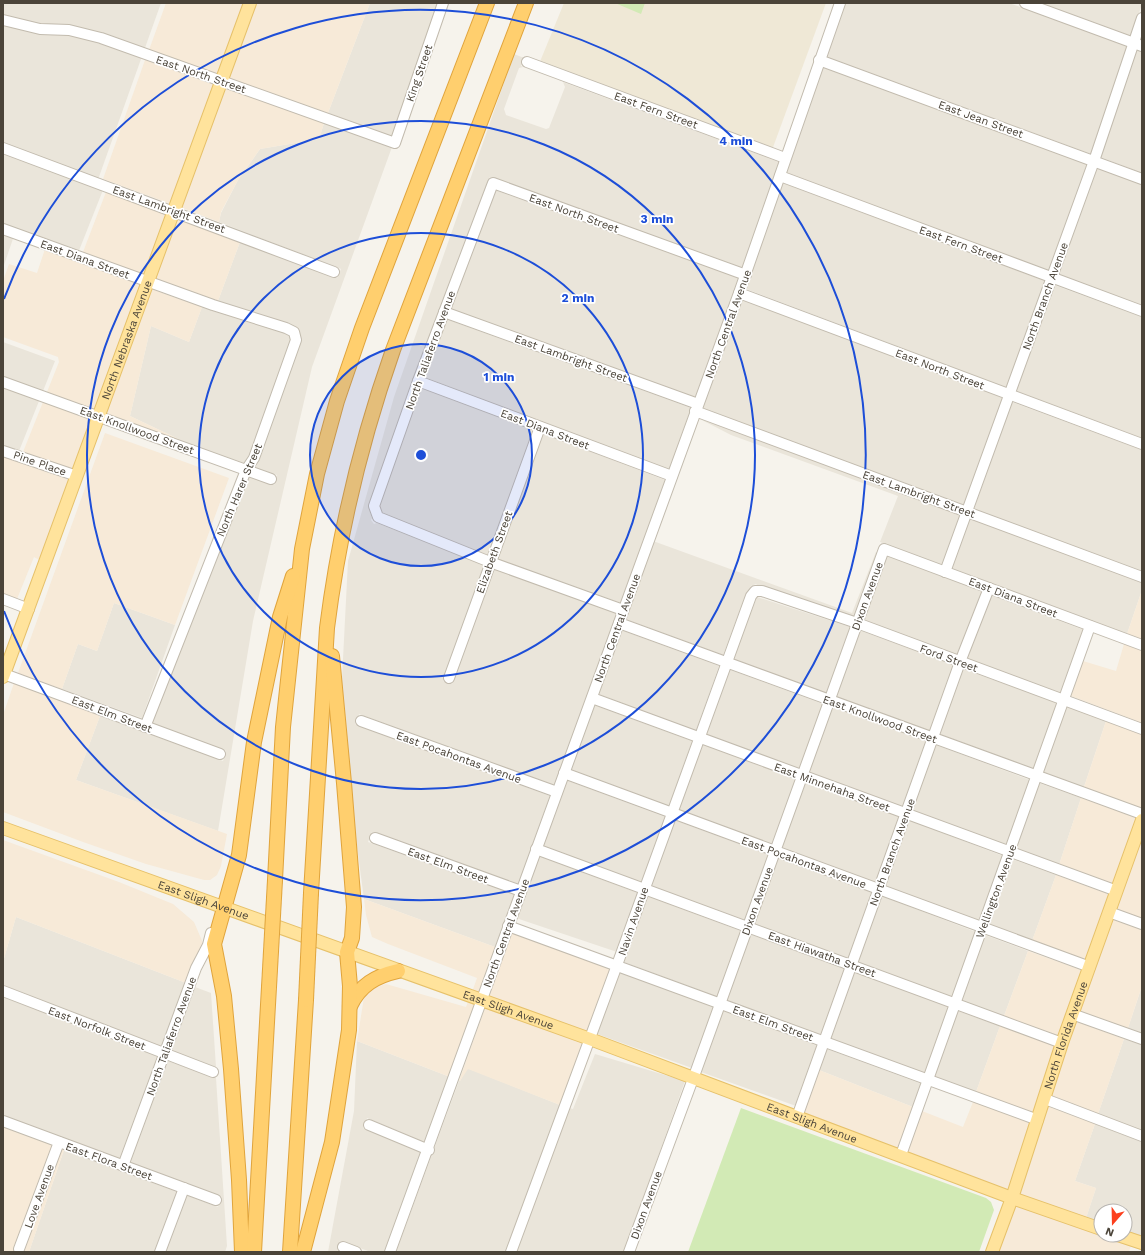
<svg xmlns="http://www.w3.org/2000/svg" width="1145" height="1255" font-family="'Work Sans',sans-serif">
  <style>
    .residential { fill: #eae5da }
    .commercial { fill: #f7ead8 }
    .education { fill: #efe8d6 }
    .green { fill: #d2eab5 }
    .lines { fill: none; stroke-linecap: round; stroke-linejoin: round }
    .minor-casing { stroke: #c2bbae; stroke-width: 12 }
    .major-casing { stroke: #e6c16a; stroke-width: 14 }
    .highway-casing { stroke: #e0a43c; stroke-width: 16 }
    .minor { stroke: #fff; stroke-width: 10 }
    .major { stroke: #ffe39c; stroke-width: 12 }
    .highway { stroke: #ffcf6e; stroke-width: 14 }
    .highway-bridge-casing { stroke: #e0a43c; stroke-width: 16; stroke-linecap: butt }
    .highway-bridge { stroke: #ffcf6e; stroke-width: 14 }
    .ring { fill: none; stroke: #1d4ed8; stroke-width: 2 }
    .labels { text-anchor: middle; stroke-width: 3.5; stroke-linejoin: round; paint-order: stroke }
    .street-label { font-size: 11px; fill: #4b4439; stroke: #fff }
    .centre { fill: #1d4ed8; stroke: #fff; stroke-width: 2 }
    .ring-label { font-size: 12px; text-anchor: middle; font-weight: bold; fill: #1d4ed8; stroke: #fff; stroke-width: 3.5; stroke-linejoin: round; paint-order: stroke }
  </style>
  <rect width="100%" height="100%" fill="#f6f3ec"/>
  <g class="residential">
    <polygon points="3,3 161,3 95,188 103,190 78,253 16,230 3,268"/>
    <polygon points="370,3 438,3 392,136 328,113"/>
    <polygon points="845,3 1009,3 1127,46 1091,154 826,57"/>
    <polygon points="1041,3 1142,3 1142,4 1131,36"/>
    <polygon points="1136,50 1142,52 1142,173 1100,157"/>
    <polygon points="514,54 524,58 521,66 553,78 523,67 519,68 504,109 506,115 546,129 549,128 565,87 563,82 779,162 743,268 490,177 411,384 369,508 372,518 371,520 374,524 377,523 484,565 443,681 452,684 493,569 617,613 554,786 359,714 355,724 550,796 518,885 372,832 368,842 514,895 495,947 364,899 350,795 341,698 348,561 394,397"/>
    <polygon points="822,67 1087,164 1049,271 786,173"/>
    <polygon points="324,123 392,147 312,367 253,621 218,831 76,780 100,716 223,761 226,751 152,723 248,476 274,485 277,475 253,467 301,337 298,330 289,324 218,301 240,242 337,278 341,269 219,222 221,213 238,180 260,149 319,139"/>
    <polygon points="1096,168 1142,184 1142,305 1058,275"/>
    <polygon points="783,183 1045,281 1007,388 746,289"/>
    <polygon points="495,190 739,278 695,398 450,309"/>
    <polygon points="1054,285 1142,317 1142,438 1016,391"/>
    <polygon points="742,299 1003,398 965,505 702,408"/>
    <polygon points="202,307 284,333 290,336 291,340 250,455 244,463 189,444 130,416 151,326 189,342"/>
    <polygon points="446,319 691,408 669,470 424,377"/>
    <polygon points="3,342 55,361 19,451 3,445"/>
    <polygon points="421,388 533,430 488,555 381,513 379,506"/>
    <polygon points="1012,402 1142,450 1142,571 974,509"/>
    <polygon points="698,418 961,515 942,565 880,542 898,496 731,435"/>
    <polygon points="542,433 665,480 621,603 497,559"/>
    <polygon points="970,519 1142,582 1142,590 1127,634 951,568"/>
    <polygon points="653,541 852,613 876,552 878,553 854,617 758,586 756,584 751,586 746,594 723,655 625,619"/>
    <polygon points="887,556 982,591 957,655 863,620"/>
    <polygon points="991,595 1084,630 1062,693 966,659"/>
    <polygon points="757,597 850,627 827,694 732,659"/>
    <polygon points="114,603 175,625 142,718 62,689 78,644 97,651"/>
    <polygon points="621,630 719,666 696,731 598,694"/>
    <polygon points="859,630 954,665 931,731 836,697"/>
    <polygon points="728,669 823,704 800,769 705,734"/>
    <polygon points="963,669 1058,703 1034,769 940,734"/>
    <polygon points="594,705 692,741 669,807 570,770"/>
    <polygon points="1067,706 1106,721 1084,787 1043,773"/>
    <polygon points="832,707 927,741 903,807 809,772"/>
    <polygon points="701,744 796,779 772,845 678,810"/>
    <polygon points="936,745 1030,780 1007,846 912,810"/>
    <polygon points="566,780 665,817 641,883 543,846"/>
    <polygon points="805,782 900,817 876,883 781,848"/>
    <polygon points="1039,783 1081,798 1059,865 1016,849"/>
    <polygon points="674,820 769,855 745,920 650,886"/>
    <polygon points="909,820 1003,856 980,922 885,886"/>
    <polygon points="539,856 638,893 617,952 516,918"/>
    <polygon points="778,858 873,893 849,959 754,924"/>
    <polygon points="1012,859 1056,875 1032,941 989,925"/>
    <polygon points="647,896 741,931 718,997 624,962"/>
    <polygon points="882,896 976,932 953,997 858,962"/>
    <polygon points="16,917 186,983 163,1047 3,985 3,962"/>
    <polygon points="750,934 845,969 821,1036 727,1000"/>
    <polygon points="985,935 1028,951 1004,1016 962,1001"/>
    <polygon points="620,972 714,1007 692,1068 597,1034"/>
    <polygon points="854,972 949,1007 925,1074 830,1039"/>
    <polygon points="1142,986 1142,1033 1128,1028"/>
    <polygon points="195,987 211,993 216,1067 172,1051"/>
    <polygon points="3,997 159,1057 120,1159 3,1116"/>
    <polygon points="723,1010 818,1046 796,1106 701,1072"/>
    <polygon points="958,1011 1000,1026 976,1092 934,1077"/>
    <polygon points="1124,1039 1142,1045 1142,1131 1098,1114"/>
    <polygon points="357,1041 450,1077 426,1143 367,1118 363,1128 423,1153 385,1252 371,1252 340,1241 337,1250 340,1252 328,1252 354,1111"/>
    <polygon points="827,1049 922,1084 913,1107 819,1070"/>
    <polygon points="595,1054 685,1081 624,1252 516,1252 569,1108 573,1109"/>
    <polygon points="168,1061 216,1078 227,1246 225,1252 165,1252 186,1195 218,1207 222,1197 129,1163"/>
    <polygon points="467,1068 560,1105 506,1252 396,1252 459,1081 460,1081"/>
    <polygon points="1095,1124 1142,1142 1142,1238 1125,1232 1125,1211 1101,1211 1101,1223 1086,1218 1096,1188 1075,1181"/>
    <polygon points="64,1150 177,1192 155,1252 29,1252"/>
  </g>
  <g class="commercial">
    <polygon points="166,3 245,3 219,75 149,50"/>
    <polygon points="255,3 370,3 328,113 228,78"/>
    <polygon points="145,60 215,85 171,204 103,179"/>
    <polygon points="224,88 324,123 319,139 260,149 238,180 221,212 219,222 180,207"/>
    <polygon points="106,192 168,214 145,275 83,252"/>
    <polygon points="177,218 240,242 218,301 154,279"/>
    <polygon points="45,249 142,285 96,410 47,392 59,362 58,357 3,337 3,281 9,264 37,273"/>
    <polygon points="151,289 202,307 189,342 151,326 130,416 189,444 105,414"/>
    <polygon points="43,402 92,420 74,470 23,452"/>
    <polygon points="105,433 229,478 175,625 114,603 97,651 78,644 62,689 18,673"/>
    <polygon points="3,457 70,480 41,561 34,557 17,599 3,594"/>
    <polygon points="1142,590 1142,639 1127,634"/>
    <polygon points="1124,644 1142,651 1142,723 1071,696 1083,661 1116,671"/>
    <polygon points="14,683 100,716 76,780 227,834 221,866 217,875 210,880 204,880 146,864 83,842 3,812 3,715"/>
    <polygon points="1106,721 1142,735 1141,808 1084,787"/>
    <polygon points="1081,798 1137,818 1114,885 1059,865"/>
    <polygon points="1142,835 1142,919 1116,909"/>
    <polygon points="3,840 119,882 173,904 194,922 203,943 186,983 16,917 3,962"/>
    <polygon points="1056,875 1111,895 1087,961 1032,941"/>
    <polygon points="364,899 495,947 498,941 479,994 472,992 477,978 388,944 372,937 366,915"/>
    <polygon points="1112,919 1142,930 1142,986 1128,1028 1079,1011"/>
    <polygon points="511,933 611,969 587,1033 488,998"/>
    <polygon points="1028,951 1084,971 1059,1036 1004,1016"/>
    <polygon points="386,984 466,1007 468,1002 476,1005 450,1077 357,1041 365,991"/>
    <polygon points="485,1008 583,1043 560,1105 468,1069 460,1081 459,1081"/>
    <polygon points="1075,1021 1124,1039 1098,1114 1051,1096"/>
    <polygon points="1000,1026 1056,1046 1035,1113 976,1092"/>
    <polygon points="819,1070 913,1107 898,1149 803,1114"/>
    <polygon points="973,1102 1032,1123 1009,1191 907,1152 922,1111 963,1127"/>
    <polygon points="1047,1106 1095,1124 1075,1181 1096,1188 1086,1218 1018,1194"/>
    <polygon points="3,1127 52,1145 13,1252 3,1252"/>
    <polygon points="61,1149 64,1150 29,1252 23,1252"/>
    <polygon points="1015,1204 1131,1245 1129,1252 997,1252"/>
  </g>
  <polygon class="education" points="564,3 826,3 772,150 539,64"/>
  <g class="green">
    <polygon points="615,3 645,3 641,14"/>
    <polygon points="741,1108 986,1198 991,1202 994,1210 979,1252 688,1252"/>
  </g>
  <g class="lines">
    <g class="minor-casing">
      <g id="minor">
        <polyline points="1025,3 1142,46"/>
        <polyline points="3,20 40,29 69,30 101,38 395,143 443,3"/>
        <polyline points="819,60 1142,179"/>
        <polyline points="527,62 785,158"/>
        <polyline points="3,148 334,272"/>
        <polyline points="780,176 1142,311"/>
        <polyline points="3,229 213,305 286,328 294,332 296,340 254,458 246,470 145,727"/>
        <polyline points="739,293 1142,444"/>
        <polyline points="444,312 698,404"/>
        <polyline points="418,381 672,476"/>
        <polyline points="3,382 271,479"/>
        <polyline points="695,411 1142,577"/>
        <polyline points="3,451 77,476"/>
        <polyline points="945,572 1094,161 1142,18"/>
        <polyline points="3,599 29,609"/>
        <polyline points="623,610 490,562 378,517 374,506 418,381 493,183 746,275"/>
        <polyline points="619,623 1142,814"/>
        <polyline points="4,674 220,754"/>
        <polyline points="449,678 540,427"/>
        <polyline points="592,698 1117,891"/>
        <polyline points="361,721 557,792"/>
        <polyline points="564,773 1090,967"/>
        <polyline points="375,838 521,891"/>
        <polyline points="536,849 1062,1043"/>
        <polyline points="1109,912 1142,924"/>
        <polyline points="508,926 1038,1120"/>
        <polyline points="3,991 213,1072"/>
        <polyline points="1072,1014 1142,1039"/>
        <polyline points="1045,1099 1142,1136"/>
        <polyline points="797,1117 960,662 989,588"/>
        <polyline points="3,1121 216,1200"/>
        <polyline points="369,1125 429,1150"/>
        <polyline points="901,1155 1090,626"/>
        <polyline points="123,1166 196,968 208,945 211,933"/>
        <polyline points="343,1247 356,1252"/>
        <polyline points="19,1249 59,1142"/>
        <polyline points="160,1252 184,1188"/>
        <polyline points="390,1252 739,293 840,3"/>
        <polyline points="511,1252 617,965 751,596 755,591 762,591 857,623 1142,729"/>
        <polyline points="629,1252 697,1068 884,549 1142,645"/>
      </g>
    </g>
    <g class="major-casing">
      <g id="major">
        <path id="s1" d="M3,677L250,3"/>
        <path id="s2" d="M3,828L590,1039L1012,1198L1101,1229"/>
        <polyline points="1118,1235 1142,1243"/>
        <path id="s3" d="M992,1252L1012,1198L1062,1043L1142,820"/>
      </g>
    </g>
    <g class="highway-casing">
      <g id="highway">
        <polyline points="275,880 283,727 302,549 317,474 337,401 362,328 487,3"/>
        <path d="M311,893L327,628C339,533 361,441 393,350L526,3"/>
        <path d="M350,1006C360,985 376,976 398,971"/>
        <polyline points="242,1252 239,1180 231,1069 224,996 214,944 239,855 254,742 280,617 293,576"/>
        <polyline points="254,1252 269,987"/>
        <polyline points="290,1252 306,1000"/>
        <polyline points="303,1252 332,1142 349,1030 350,986 347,952 352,938 354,907 344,783 332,656"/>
      </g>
    </g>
    <use href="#minor" class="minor"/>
    <use href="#major" class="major"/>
    <use href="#highway" class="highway"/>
    <g class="highway-bridge-casing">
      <g id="highway-bridge">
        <polyline points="269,987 275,880"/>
        <polyline points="306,1000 311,893"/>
      </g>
    </g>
    <use href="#highway-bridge" class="highway-bridge"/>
  </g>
  <circle cx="421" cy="455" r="111" fill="#1d4ed8" fill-opacity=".12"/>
  <g class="ring">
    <circle cx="421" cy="455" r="111"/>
    <circle cx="421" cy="455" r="222"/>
    <circle cx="421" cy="455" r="334"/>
    <path d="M4 299A445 445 0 1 1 4 611"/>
  </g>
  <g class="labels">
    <g class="street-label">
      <text transform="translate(419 73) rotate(-71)" y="4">King Street</text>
      <text transform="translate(201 74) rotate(19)" y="4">East North Street</text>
      <text transform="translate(656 110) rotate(20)" y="4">East Fern Street</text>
      <text transform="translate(981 119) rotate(20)" y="4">East Jean Street</text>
      <text transform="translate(169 209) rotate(20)" y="4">East Lambright Street</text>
      <text transform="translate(574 213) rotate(20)" y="4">East North Street</text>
      <text transform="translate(961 244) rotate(20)" y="4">East Fern Street</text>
      <text transform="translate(85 259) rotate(20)" y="4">East Diana Street</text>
      <text transform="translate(1045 296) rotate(-70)" y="4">North Branch Avenue</text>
      <text transform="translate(728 324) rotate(-70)" y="4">North Central Avenue</text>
      <text dy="4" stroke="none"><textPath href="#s1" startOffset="359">North Nebraska Avenue</textPath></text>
      <text transform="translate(430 350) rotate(-70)" y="4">North Taliaferro Avenue</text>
      <text transform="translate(571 358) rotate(20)" y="4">East Lambright Street</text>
      <text transform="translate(940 369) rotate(21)" y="4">East North Street</text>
      <text transform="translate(545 429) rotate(21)" y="4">East Diana Street</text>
      <text transform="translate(137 430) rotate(20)" y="4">East Knollwood Street</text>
      <text transform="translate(40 463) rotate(19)" y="4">Pine Place</text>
      <text transform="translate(239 490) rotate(-67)" y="4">North Harer Street</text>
      <text transform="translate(919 494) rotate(20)" y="4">East Lambright Street</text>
      <text transform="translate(494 552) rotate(-70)" y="4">Elizabeth Street</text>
      <text transform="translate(867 596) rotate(-70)" y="4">Dixon Avenue</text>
      <text transform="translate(1013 597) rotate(21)" y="4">East Diana Street</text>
      <text transform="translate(617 628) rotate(-70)" y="4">North Central Avenue</text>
      <text transform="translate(949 658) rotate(20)" y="4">Ford Street</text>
      <text transform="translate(112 714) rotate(21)" y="4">East Elm Street</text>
      <text transform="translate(880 719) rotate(20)" y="4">East Knollwood Street</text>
      <text transform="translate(459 757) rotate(20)" y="4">East Pocahontas Avenue</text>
      <text transform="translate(832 787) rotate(20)" y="4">East Minnehaha Street</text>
      <text transform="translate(892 852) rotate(-70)" y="4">North Branch Avenue</text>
      <text transform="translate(804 862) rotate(20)" y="4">East Pocahontas Avenue</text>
      <text transform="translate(448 865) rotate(20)" y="4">East Elm Street</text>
      <text transform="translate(996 891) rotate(-70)" y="4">Wellington Avenue</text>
      <text dy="4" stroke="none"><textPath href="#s2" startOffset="213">East Sligh Avenue</textPath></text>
      <text transform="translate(757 901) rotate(-70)" y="4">Dixon Avenue</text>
      <text transform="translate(633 921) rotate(-71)" y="4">Navin Avenue</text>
      <text transform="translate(506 933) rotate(-70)" y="4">North Central Avenue</text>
      <text transform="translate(822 954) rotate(20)" y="4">East Hiawatha Street</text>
      <text dy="4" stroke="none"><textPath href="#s2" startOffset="537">East Sligh Avenue</textPath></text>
      <text transform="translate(773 1023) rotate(20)" y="4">East Elm Street</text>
      <text transform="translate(97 1028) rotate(21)" y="4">East Norfolk Street</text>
      <text transform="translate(171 1036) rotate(-70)" y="4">North Taliaferro Avenue</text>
      <text dy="4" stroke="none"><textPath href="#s3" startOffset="229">North Florida Avenue</textPath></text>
      <text dy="4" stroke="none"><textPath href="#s2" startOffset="861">East Sligh Avenue</textPath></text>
      <text transform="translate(109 1161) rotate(20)" y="4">East Flora Street</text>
      <text transform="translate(39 1196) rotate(-70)" y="4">Love Avenue</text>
      <text transform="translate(646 1205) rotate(-70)" y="4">Dixon Avenue</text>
    </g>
  </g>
  <circle cx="421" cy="455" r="6" class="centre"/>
  <g class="ring-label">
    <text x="736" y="145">4 min</text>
    <text x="657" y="223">3 min</text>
    <text x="578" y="302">2 min</text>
    <text x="499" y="381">1 min</text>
  </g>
  <rect width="1145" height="1255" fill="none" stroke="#4b4439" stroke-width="8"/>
  <g transform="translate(1113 1223) rotate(200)"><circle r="19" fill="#ffffff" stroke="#b7b4b0"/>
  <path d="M0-3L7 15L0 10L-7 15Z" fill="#fc3f1d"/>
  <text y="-6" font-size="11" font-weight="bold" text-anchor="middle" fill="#4b4439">N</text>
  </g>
</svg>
